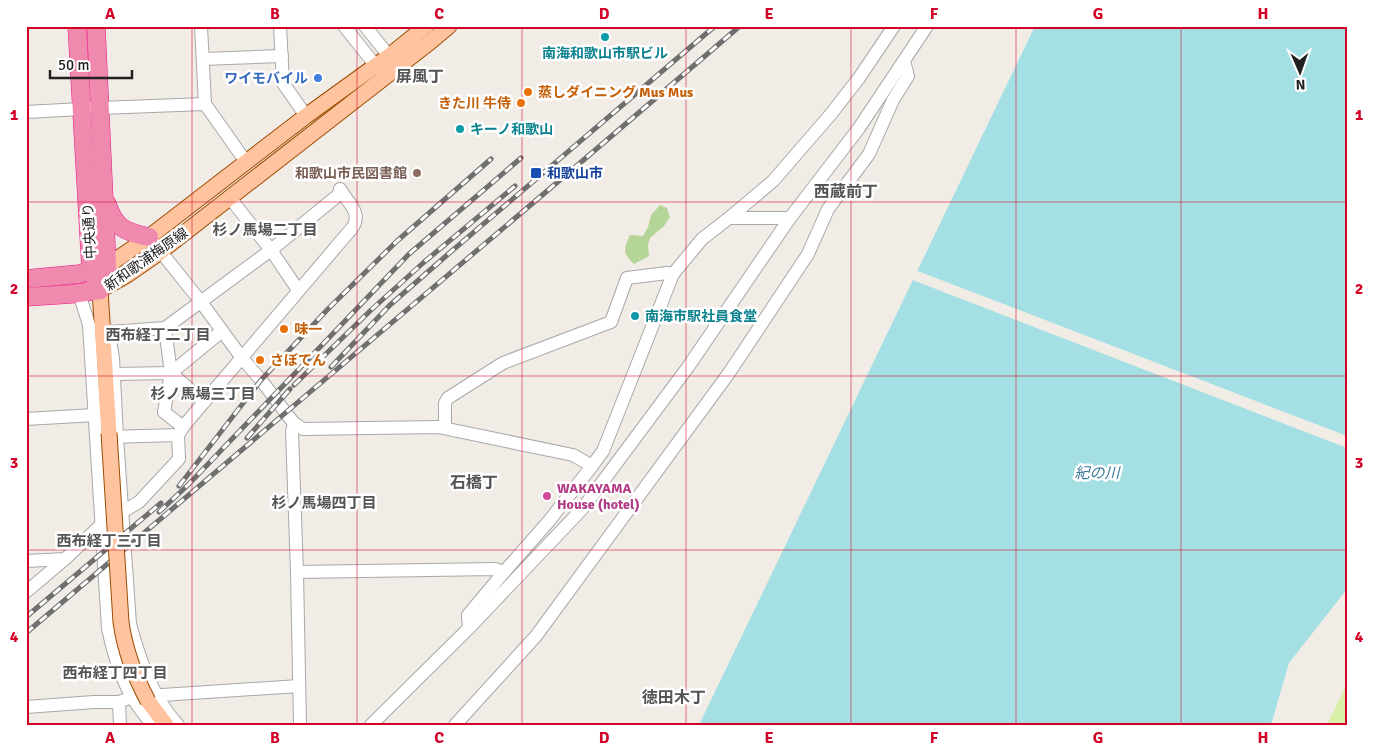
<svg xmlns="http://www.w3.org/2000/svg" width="1373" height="751" font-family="Signika,'Noto Sans JP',sans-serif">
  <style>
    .grass { fill: #d9f0a9 }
    .forest { fill: #b5d598 }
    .water { fill: #a4e0e3 }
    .pier { fill: #f2ece7 }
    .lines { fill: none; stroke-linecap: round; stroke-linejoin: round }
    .minor-casing { stroke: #a8a8a8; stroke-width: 14 }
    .major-casing { stroke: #9e4d00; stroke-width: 17 }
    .highway-casing { stroke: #eb1887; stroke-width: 19 }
    .minor { stroke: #fff; stroke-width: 12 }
    .major { stroke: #ffc49f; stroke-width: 15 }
    .highway { stroke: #ef89ae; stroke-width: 18 }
    .rail-casing { stroke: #6f6f6f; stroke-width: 5 }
    .rail { stroke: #fff; stroke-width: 3; stroke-dasharray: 9; stroke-linecap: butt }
    .major-bridge-casing { stroke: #9e4d00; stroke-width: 17; stroke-linecap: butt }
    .major-bridge { stroke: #ffc49f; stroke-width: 15 }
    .grid { fill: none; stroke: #d20026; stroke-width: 1; stroke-opacity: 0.55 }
    .culture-dot { fill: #0f9aa8; stroke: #fff; stroke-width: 2 }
    .shop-dot { fill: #3f7fe0; stroke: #fff; stroke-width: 2 }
    .food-dot { fill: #e8710a; stroke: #fff; stroke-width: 2 }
    .education-dot { fill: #8d6e63; stroke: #fff; stroke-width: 2 }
    .transit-dot { fill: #1a4fb4; stroke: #fff; stroke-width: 2 }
    .hotel-dot { fill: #d1479c; stroke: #fff; stroke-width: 2 }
    .labels { text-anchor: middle; stroke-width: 5; stroke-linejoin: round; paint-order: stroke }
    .culture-label { font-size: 14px; font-weight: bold; fill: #0d838f; stroke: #fff; text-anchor: start }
    .shop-label { font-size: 14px; font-weight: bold; fill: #366cbe; stroke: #fff; text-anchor: end }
    .food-label { font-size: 14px; font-weight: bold; fill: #c56008; stroke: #fff; text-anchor: start }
    .education-label { font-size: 14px; font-weight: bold; fill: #785e54; stroke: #fff; text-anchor: end }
    .transit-label { font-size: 14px; font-weight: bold; fill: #164399; stroke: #fff; text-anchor: start }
    .street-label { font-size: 14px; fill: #212121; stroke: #fff }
    .hotel-label { font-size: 14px; font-weight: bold; fill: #b23c85; stroke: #fff; text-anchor: start }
    .neighbourhood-label { font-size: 15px; font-weight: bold; fill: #545454; stroke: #fff }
    .water-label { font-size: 15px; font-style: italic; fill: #397b99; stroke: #fff }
    .quarter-label { font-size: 16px; font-weight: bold; fill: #545454; stroke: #fff }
    .neatline { fill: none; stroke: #d20026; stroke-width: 2 }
    .grid-label { font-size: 16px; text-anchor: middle; font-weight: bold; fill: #d20026 }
  </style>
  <rect width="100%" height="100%" fill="#f2ece7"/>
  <polygon class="grass" points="1347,685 1347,725 1327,725 1345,687"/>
  <path class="forest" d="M660,205L667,208L670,217L664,226L650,238L648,245L649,256L634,264C622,253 624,249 630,235L643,236L648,227L651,215Z"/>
  <polygon class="water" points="1035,26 1347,26 1347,589 1289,663 1271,725 699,725"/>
  <polygon class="pier" points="915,270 1347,436 1347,448 910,279"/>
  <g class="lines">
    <g class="minor-casing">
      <g id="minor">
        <polyline points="201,26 205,104 246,162"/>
        <polyline points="280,26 283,83 306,116"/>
        <polyline points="344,26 376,66 390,73 389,56 365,26"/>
        <polyline points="203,59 282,56"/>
        <polyline points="26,112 100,108 205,104"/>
        <polyline points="230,198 271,250 298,290"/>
        <polyline points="729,218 790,218"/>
        <polyline points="149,237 201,302 242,358 261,380 289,417 294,423 303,429 438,427 573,455 592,466 549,521 504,572 468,615 469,628"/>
        <path d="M79,293L89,325L108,628C113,652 119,674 131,695C137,706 145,715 152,725"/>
        <polyline points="165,328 171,373 164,412 183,427"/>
        <path d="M108,330L113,358L117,437L130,624C140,660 152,697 178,725"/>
        <polyline points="109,332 165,328 271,250 342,192"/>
        <polyline points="114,374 171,373"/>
        <polyline points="204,402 171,373 222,331"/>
        <polyline points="26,419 95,415"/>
        <polyline points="294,423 292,432 297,572 300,725"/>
        <polyline points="445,428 445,403 448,398 503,363 611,322 627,278 667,273 673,274"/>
        <path d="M109,437L178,435L183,427L204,402L353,227C362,212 347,202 340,189"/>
        <polyline points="592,466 603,451 673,274 702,239 729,218 773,181 831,114 859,78 894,26"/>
        <polyline points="26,561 65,559"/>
        <polyline points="297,572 495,569 504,572"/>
        <polyline points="26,592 65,559 102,524 139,502 179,459 178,435"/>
        <polyline points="119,702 120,725"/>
        <polyline points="26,707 94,702 119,702 132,697 299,686"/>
        <polyline points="371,725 469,628 583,508 688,367 790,218 859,128 927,26"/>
        <polyline points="455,725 536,636 729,373 808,254 828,209 869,154 893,100 908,76 904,61"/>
      </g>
    </g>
    <g class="major-casing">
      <g id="major">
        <polyline points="107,266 149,237 306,116 389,56 426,26"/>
        <polyline points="109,433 100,290 127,275 160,252 430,42 449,26"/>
        <polyline points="148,701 166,725"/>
      </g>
    </g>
    <g class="highway-casing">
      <g id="highway">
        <polyline points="77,26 91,271 100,290"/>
        <polyline points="96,26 107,266 100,290"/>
        <path d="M107,204C115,228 125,232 149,237"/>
        <polyline points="26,279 79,274 102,267"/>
        <polyline points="26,297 71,294 100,290"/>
      </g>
    </g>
    <use href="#minor" class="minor"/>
    <use href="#major" class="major"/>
    <use href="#highway" class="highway"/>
    <g class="rail-casing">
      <g id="rail">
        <polyline points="573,169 740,26"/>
        <polyline points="331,367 390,305 446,256 715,26"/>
        <polyline points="294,385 370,311 423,263 515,186"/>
        <polyline points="247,438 290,389"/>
        <polyline points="179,486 261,380 328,309 397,241 491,159"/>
        <polyline points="159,512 188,485 409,254 521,158"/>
        <polyline points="26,617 161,503"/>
        <polyline points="26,633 560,180"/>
      </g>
    </g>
    <use href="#rail" class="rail"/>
    <g class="major-bridge-casing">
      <path id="major-bridge" d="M109,433L121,622C125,651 134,675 148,701"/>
    </g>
    <use href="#major-bridge" class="major-bridge"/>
  </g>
  <path class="grid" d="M192,26V725M357,26V725M522,26V725M686,26V725M851,26V725M1016,26V725M1181,26V725M26,202H1347M26,376H1347M26,550H1347"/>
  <g class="culture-dot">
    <circle cx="605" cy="37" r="5"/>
    <circle cx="460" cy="129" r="5"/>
    <circle cx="635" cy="316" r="5"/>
  </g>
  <circle class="shop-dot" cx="318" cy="78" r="5"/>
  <g class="food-dot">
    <circle cx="528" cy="92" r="5"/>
    <circle cx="521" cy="103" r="5"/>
    <circle cx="284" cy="329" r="5"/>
    <circle cx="260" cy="360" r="5"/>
  </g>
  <circle class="education-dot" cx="417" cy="173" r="5"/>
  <rect class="transit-dot" x="530" y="167" width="12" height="12" rx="2.5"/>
  <circle class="hotel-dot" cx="547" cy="496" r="5"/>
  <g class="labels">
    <g class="culture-label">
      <text x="605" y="58" text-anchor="middle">南海和歌山市駅ビル</text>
      <text x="470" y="134">キーノ和歌山</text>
      <text x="645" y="321">南海市駅社員食堂</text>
    </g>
    <g class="shop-label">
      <text x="308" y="83">ワイモバイル</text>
    </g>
    <g class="food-label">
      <text x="538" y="97">蒸しダイニング Mus Mus</text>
      <text x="511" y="108" text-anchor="end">きた川 牛侍</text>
      <text x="294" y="334">味一</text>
      <text x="270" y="365">さぼてん</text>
    </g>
    <g class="education-label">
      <text x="407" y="178">和歌山市民図書館</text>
    </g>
    <g class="transit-label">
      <text x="547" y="178">和歌山市</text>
    </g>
    <g class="street-label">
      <text transform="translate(89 231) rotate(-93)" y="5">中央通り</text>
      <text transform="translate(146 259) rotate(-35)" y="5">新和歌浦梅原線</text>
    </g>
    <g class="hotel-label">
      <text x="557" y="493">WAKAYAMA<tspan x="557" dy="16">House (hotel)</tspan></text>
    </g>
    <g class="neighbourhood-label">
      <text x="265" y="235">杉ノ馬場二丁目</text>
      <text x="158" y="340">西布経丁二丁目</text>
      <text x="203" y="399">杉ノ馬場三丁目</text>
      <text x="324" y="508">杉ノ馬場四丁目</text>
      <text x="109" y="546">西布経丁三丁目</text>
      <text x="115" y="678">西布経丁四丁目</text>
    </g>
    <g class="water-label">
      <text x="1097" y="478">紀の川</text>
    </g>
    <g class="quarter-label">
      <text x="420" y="82">屏風丁</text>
      <text x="846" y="197">西蔵前丁</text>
      <text x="474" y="488">石橋丁</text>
      <text x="674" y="703">徳田木丁</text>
    </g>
  </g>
  <rect width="1373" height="751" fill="none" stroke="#ffffff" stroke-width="55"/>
  <g transform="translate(1300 72) rotate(178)" stroke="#ffffff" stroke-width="4" paint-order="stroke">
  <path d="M0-4L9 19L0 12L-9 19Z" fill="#212121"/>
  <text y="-8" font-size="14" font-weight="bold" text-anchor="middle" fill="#212121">N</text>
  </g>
  <path d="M50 70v8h82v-8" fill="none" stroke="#212121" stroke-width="2.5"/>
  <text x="58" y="70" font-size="15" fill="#212121" stroke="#ffffff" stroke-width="4" paint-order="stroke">50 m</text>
  <rect x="28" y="28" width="1318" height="696" class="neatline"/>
  <g class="grid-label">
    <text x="110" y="19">A</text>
    <text x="275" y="19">B</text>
    <text x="439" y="19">C</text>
    <text x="604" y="19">D</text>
    <text x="769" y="19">E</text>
    <text x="934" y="19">F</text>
    <text x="1098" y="19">G</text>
    <text x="1263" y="19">H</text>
    <text x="14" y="120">1</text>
    <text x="1359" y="120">1</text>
    <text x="14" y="294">2</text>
    <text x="1359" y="294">2</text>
    <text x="14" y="468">3</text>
    <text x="1359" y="468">3</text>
    <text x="14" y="642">4</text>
    <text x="1359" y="642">4</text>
    <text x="110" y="743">A</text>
    <text x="275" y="743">B</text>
    <text x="439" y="743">C</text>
    <text x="604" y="743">D</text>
    <text x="769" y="743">E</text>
    <text x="934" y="743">F</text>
    <text x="1098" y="743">G</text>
    <text x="1263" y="743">H</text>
  </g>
</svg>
